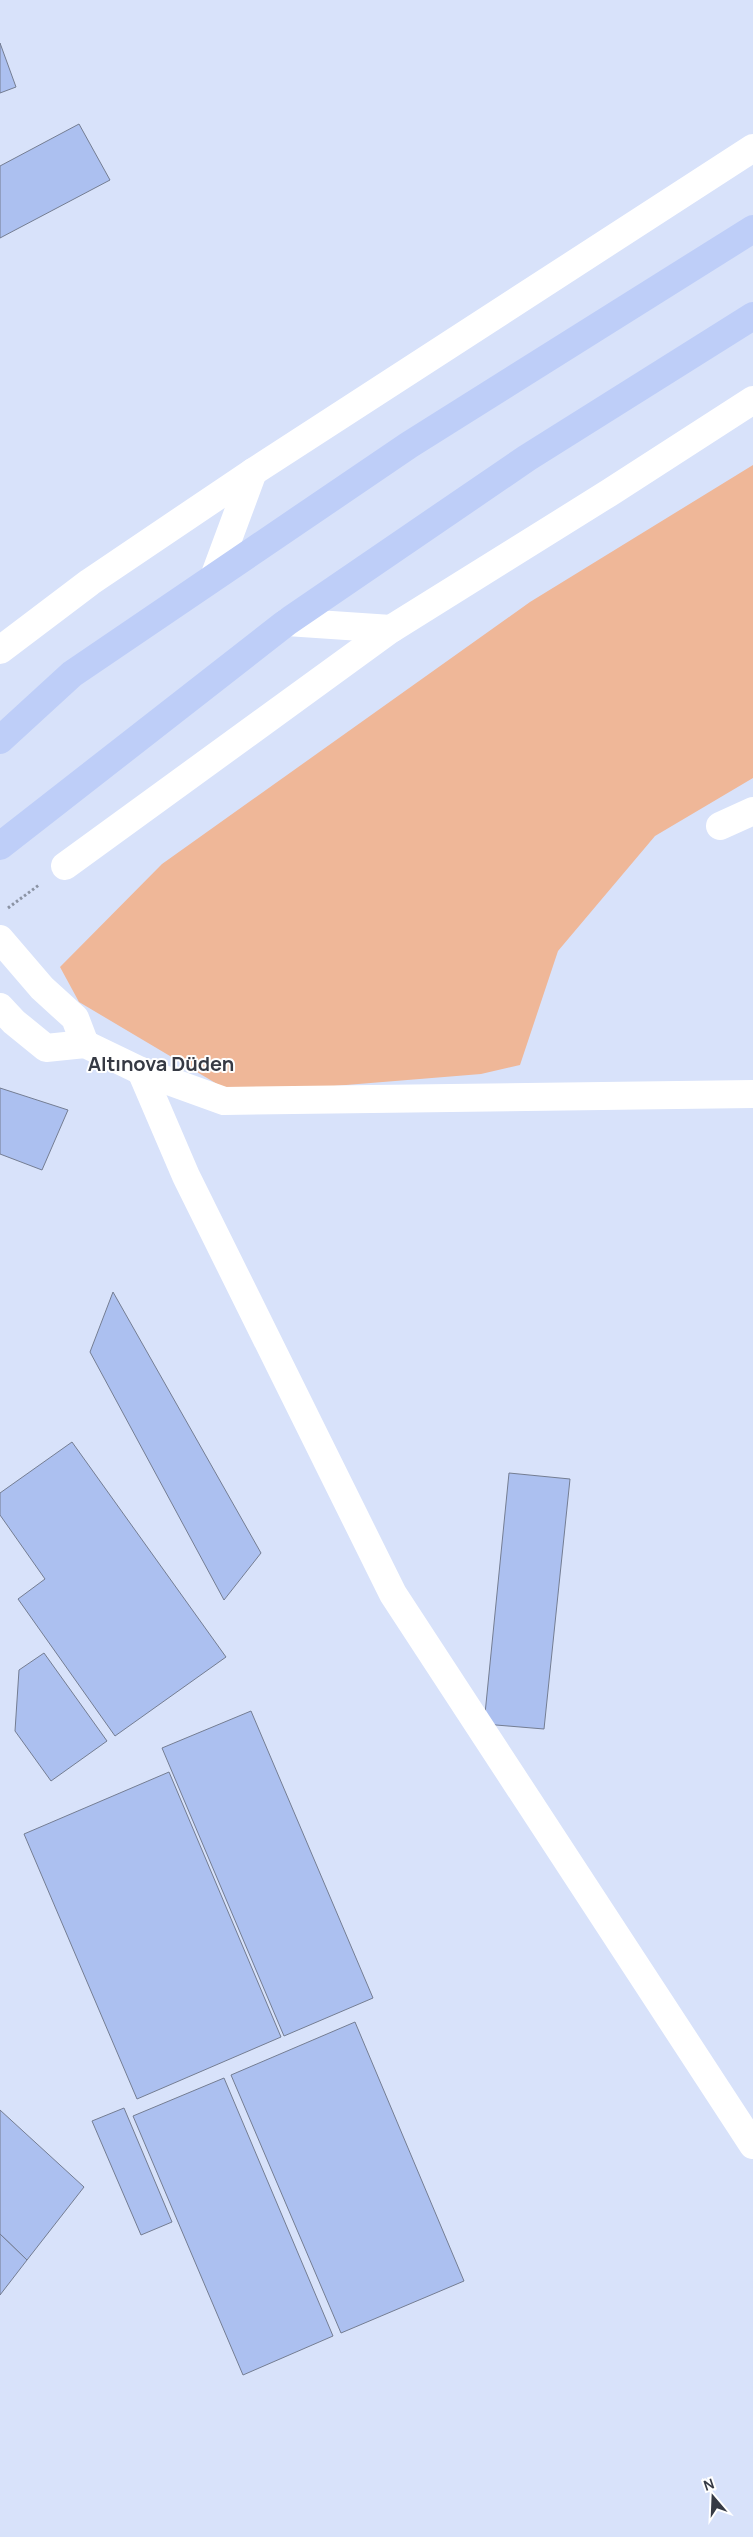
<svg xmlns="http://www.w3.org/2000/svg" width="753" height="2537" font-family="Manrope,sans-serif">
  <style>
    .green { fill: #efb798 }
    .building { fill: #acc0f0; stroke: #747d92 }
    .lines { fill: none; stroke-linecap: round; stroke-linejoin: round }
    .path { stroke: #8b93a4; stroke-width: 3; stroke-dasharray: 2.5 2.5; stroke-linecap: butt }
    .minor { stroke: #fff; stroke-width: 28 }
    .tertiary { stroke: #fff; stroke-width: 28 }
    .primary { stroke: #becef8; stroke-width: 28 }
    .labels { text-anchor: middle; stroke-width: 4; stroke-linejoin: round; paint-order: stroke }
    .district-label { font-size: 20px; font-weight: bold; fill: #363a44; stroke: #fff }
  </style>
  <rect width="100%" height="100%" fill="#d8e2fa"/>
  <polygon class="green" points="753,465 753,778 655,836 558,951 520,1065 481,1074 234,1094 79,1002 60,967 162,864 530,602"/>
  <g class="building">
    <polygon points="0,43 16,87 0,93"/>
    <polygon points="79,124 110,180 0,238 0,166"/>
    <polygon points="0,1088 68,1110 42,1170 0,1154"/>
    <polygon points="113,1292 261,1553 224,1600 90,1352"/>
    <polygon points="72,1442 226,1657 115,1736 18,1599 45,1579 0,1515 0,1493"/>
    <polygon points="509,1473 570,1479 544,1729 484,1724"/>
    <polygon points="44,1653 107,1741 51,1781 15,1731 19,1670"/>
    <polygon points="251,1711 373,1998 284,2036 162,1748"/>
    <polygon points="169,1772 281,2037 137,2099 24,1834"/>
    <polygon points="355,2022 464,2281 341,2333 231,2075"/>
    <polygon points="224,2078 333,2336 243,2375 133,2116"/>
    <polygon points="124,2108 172,2222 141,2235 92,2121"/>
    <polygon points="0,2110 84,2187 27,2260 0,2234"/>
    <polygon points="0,2234 27,2260 0,2295"/>
  </g>
  <g class="lines">
    <polyline class="path" points="8,908 39,885"/>
    <g class="minor">
      <polyline points="720,826 753,811"/>
      <polyline points="141,1071 186,1176 393,1594 753,2145"/>
    </g>
    <g class="tertiary">
      <polyline points="214,577 253,472"/>
      <polyline points="287,622 391,629"/>
      <polyline points="0,650 90,582 253,472 753,148"/>
      <polyline points="65,866 391,629 609,493 753,400"/>
      <polyline points="0,939 42,988 75,1018 85,1044"/>
      <polyline points="0,1007 14,1022 46,1048 85,1044 141,1071 224,1101 753,1094"/>
    </g>
    <g class="primary">
      <polyline points="0,740 72,674 409,445 753,229"/>
      <polyline points="0,846 287,622 527,458 753,316"/>
    </g>
  </g>
  <g class="labels">
    <g class="district-label">
      <text x="161" y="1071">Altınova Düden</text>
    </g>
  </g>
  <g transform="translate(713 2497) rotate(341)" stroke="#ffffff" stroke-width="4" paint-order="stroke">
  <path d="M0-4L9 19L0 12L-9 19Z" fill="#363a44"/>
  <text y="-8" font-size="14" font-weight="bold" text-anchor="middle" fill="#363a44">N</text>
  </g>
</svg>
